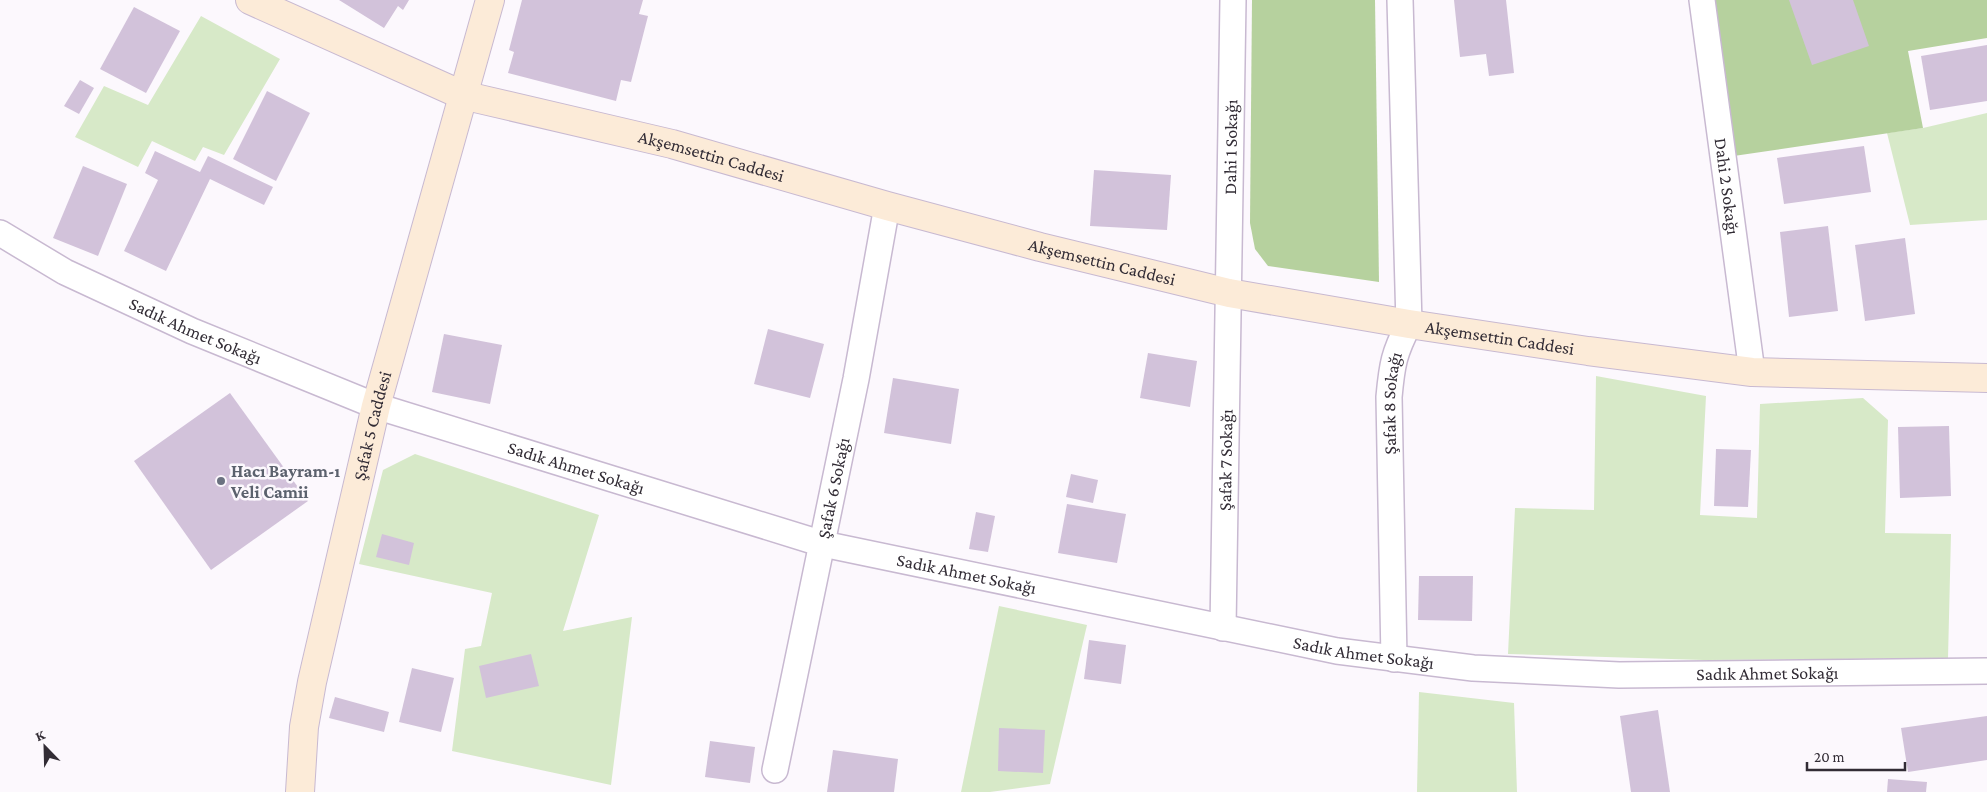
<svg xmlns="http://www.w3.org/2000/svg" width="1987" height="792" font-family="'Crimson Pro',serif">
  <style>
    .green { fill: #d7e9c8 }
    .forest { fill: #b6d19e }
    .building { fill: #d2c2da }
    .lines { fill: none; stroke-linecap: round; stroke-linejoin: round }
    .street-casing { stroke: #c8b9d1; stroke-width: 28 }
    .secondary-casing { stroke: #c8b9d1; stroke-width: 30 }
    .street { stroke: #fff; stroke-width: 25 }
    .secondary { stroke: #fcebd8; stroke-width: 28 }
    .worship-dot { fill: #6b7280; stroke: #fcf8fd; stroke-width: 2 }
    .labels { text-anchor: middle; stroke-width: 5; stroke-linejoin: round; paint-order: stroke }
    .street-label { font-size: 18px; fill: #322c35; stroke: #fcf8fd }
    .worship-label { font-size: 18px; font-weight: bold; fill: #5b616d; stroke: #fcf8fd; text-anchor: start }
  </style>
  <rect width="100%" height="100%" fill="#fcf8fd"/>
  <g class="green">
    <polygon points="201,16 280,59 224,155 203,147 195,161 152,141 138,167 75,137 104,86 148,105"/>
    <polygon points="1987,113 1987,220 1910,225 1887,133 1923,128"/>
    <polygon points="1596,376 1706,396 1700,515 1757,518 1760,404 1863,398 1888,420 1885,533 1951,534 1948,658 1704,660 1508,654 1515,508 1594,510"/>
    <polygon points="415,454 599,515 563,631 632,617 611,785 452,751 465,649 481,646 492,593 359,564 383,470"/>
    <polygon points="999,606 1087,625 1050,784 990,792 961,792"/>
    <polygon points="1419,692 1514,703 1517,792 1417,792"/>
  </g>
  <g class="forest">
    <polygon points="1252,0 1375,0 1379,282 1268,266 1255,249 1250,223"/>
    <polygon points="1701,0 1987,0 1987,38 1908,51 1923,128 1720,158"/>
  </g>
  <g class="building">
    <polygon points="339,0 409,0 403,10 398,6 384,28"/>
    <polygon points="522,0 643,0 639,14 648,16 631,82 621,80 616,101 508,73 514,52 509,50"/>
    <polygon points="1454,0 1506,0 1514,73 1489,76 1486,54 1460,57"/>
    <polygon points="1789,0 1853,0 1869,46 1812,65"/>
    <polygon points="134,7 180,31 146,93 100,69"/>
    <polygon points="1987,45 1987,101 1930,110 1921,56"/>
    <polygon points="80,80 94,88 79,114 64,106"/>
    <polygon points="267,91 310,113 276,181 233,159"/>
    <polygon points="1864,146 1871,192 1784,204 1777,158"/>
    <polygon points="155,151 200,172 208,156 273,187 264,205 210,179 166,271 124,251 158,180 145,173"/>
    <polygon points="83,166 127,184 98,256 53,238"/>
    <polygon points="1094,170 1171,175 1167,230 1090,226"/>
    <polygon points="1828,226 1838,311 1789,317 1780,232"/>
    <polygon points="1905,238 1915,314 1865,321 1855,245"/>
    <polygon points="768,329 824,344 810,398 754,384"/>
    <polygon points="444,334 502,345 490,404 432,392"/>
    <polygon points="1148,353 1197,361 1190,407 1140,398"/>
    <polygon points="893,378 959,389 951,444 884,433"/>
    <polygon points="230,393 308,501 211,570 134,461"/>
    <polygon points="1949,426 1951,496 1900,498 1898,427"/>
    <polygon points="1716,449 1751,450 1748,507 1714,506"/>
    <polygon points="1071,474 1098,480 1093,503 1066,497"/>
    <polygon points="1067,504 1126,514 1117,563 1058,553"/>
    <polygon points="976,512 995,516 988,552 969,549"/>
    <polygon points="382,534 414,543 409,565 376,557"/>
    <polygon points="1419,576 1473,576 1472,621 1418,620"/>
    <polygon points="1089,640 1126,645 1121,684 1084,679"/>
    <polygon points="531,654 539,686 486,698 479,666"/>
    <polygon points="412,668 454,678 441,732 399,722"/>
    <polygon points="335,697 389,712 384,732 329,718"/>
    <polygon points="1658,710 1670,792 1631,792 1620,716"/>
    <polygon points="1987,716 1987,760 1908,772 1901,728"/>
    <polygon points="999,728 1045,730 1043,773 998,771"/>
    <polygon points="710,741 755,747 750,783 705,777"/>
    <polygon points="833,750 898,759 894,792 827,792"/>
    <polygon points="1888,779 1927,782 1926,792 1887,792"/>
  </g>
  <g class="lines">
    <g class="street-casing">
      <g id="street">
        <path id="s1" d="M1702,0L1752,372"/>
        <path id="s2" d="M0,233L65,272L192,331L376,406L823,544L1337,651L1473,668L1619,675L1987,671"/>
        <path id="s3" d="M1223,628L1233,0"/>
        <path id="s4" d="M1394,659L1389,397C1392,364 1394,353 1409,324L1400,0"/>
        <path id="s5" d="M775,770L856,379L887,206"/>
      </g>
    </g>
    <g class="secondary-casing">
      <g id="secondary">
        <path id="s6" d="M250,0L462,95L672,144L887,206L1040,247L1229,293L1409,324L1588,351L1752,372L1987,378"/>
        <path id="s7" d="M300,792L304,727L312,682L376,406L490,0"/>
      </g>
    </g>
    <use href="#street" class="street"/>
    <use href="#secondary" class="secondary"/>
  </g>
  <circle class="worship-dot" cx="221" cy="481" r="5"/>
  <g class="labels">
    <g class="street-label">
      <text dy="6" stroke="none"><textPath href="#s3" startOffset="481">Dahi 1 Sokağı</textPath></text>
      <text dy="6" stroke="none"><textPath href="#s6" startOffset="489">Akşemsettin Caddesi</textPath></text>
      <text dy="6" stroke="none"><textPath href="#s1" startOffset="188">Dahi 2 Sokağı</textPath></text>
      <text dy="6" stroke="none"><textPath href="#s6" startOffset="894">Akşemsettin Caddesi</textPath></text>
      <text dy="6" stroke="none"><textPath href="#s2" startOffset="219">Sadık Ahmet Sokağı</textPath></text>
      <text dy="6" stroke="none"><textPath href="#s6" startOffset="1299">Akşemsettin Caddesi</textPath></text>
      <text dy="6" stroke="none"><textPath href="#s4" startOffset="256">Şafak 8 Sokağı</textPath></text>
      <text dy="6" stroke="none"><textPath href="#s7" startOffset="374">Şafak 5 Caddesi</textPath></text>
      <text dy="6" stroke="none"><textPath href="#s3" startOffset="168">Şafak 7 Sokağı</textPath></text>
      <text dy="6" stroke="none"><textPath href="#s2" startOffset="624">Sadık Ahmet Sokağı</textPath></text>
      <text dy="6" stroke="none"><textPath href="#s5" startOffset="288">Şafak 6 Sokağı</textPath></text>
      <text dy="6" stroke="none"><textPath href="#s2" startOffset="1029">Sadık Ahmet Sokağı</textPath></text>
      <text dy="6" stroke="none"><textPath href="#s2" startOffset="1434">Sadık Ahmet Sokağı</textPath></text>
      <text dy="6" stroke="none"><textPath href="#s2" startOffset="1839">Sadık Ahmet Sokağı</textPath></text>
    </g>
    <g class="worship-label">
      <text x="231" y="477">Hacı Bayram-ı<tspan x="231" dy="21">Veli Camii</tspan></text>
    </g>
  </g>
  <g transform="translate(45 747) rotate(337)" stroke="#fcf8fd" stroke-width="4" paint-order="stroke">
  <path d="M0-4L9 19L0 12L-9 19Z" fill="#322c35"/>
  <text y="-8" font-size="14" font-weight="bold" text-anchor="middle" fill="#322c35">K</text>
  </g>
  <path d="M1807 762v8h98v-8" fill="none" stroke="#322c35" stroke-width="2.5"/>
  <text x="1814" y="762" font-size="15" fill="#322c35" stroke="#fcf8fd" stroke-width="4" paint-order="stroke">20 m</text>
</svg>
